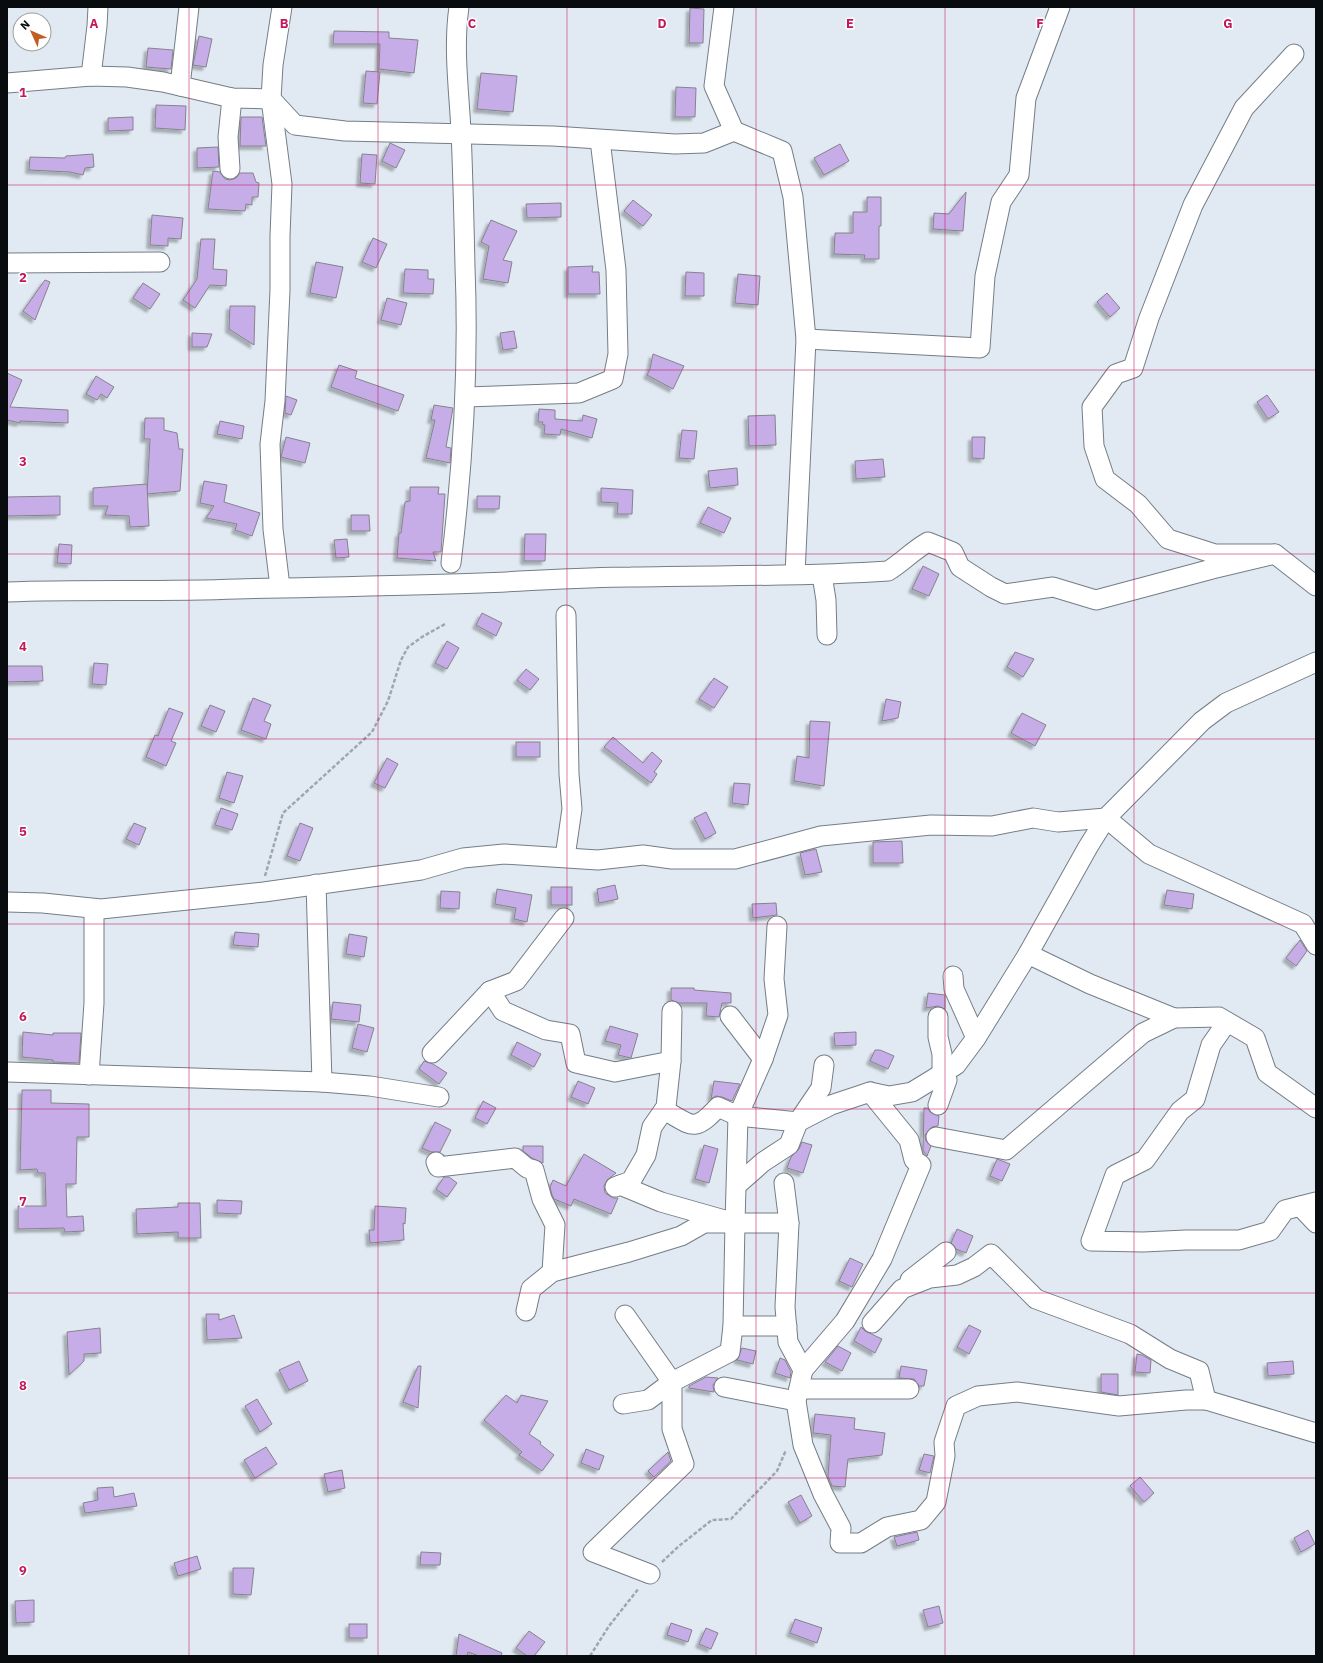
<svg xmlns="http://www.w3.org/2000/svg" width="1323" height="1663" font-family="'IBM Plex Sans',sans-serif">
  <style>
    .building { fill: #c6ade7; stroke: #86828c; filter: url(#shadow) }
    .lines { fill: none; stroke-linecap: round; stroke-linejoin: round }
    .minor-casing { stroke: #757d85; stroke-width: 21 }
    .path { stroke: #9fa6ad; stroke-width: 2.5; stroke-dasharray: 4 2; stroke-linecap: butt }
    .minor { stroke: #fff; stroke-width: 19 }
    .grid { fill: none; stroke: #c2185b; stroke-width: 1; stroke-opacity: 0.55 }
    .grid-label { font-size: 13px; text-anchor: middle; font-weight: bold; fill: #c2185b; stroke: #fff; stroke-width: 3; stroke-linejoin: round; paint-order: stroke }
  </style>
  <defs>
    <filter id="shadow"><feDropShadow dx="-3.5" dy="3.5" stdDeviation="1" flood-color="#0004"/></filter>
  </defs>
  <rect width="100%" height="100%" fill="#e1eaf3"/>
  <g class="building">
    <polygon points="690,8 704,9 703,43 689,43"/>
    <polygon points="334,31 389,32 389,38 418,40 414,73 379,69 380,44 333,44"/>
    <polygon points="199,36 212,39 206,67 193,65"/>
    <polygon points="148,48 173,50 171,69 146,67"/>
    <polygon points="366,71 380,72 377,104 363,103"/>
    <polygon points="481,73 517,76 513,112 477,109"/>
    <polygon points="676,87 696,88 695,117 675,117"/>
    <polygon points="156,105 186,106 185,130 155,128"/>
    <polygon points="133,117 133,130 108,131 108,118"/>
    <polygon points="241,117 262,117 266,146 240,146"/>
    <polygon points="390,143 405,150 396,168 382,161"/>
    <polygon points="840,144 849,161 824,175 814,158"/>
    <polygon points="218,147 219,167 197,168 197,148"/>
    <polygon points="93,154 94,167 85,168 83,175 70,172 29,170 30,157 65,158 66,156"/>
    <polygon points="362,154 377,155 375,184 360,183"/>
    <polygon points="213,171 220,172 225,179 230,180 236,178 240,173 253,173 256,182 259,183 258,197 252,197 252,205 246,204 245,211 208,209"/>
    <polygon points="966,192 963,231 933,229 934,213 949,214"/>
    <polygon points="867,197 881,197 881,226 879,226 879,259 864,259 865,255 834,254 835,233 853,233 853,212 867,212"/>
    <polygon points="633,200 652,215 643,226 624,211"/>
    <polygon points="561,203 561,217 527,218 526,204"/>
    <polygon points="152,215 183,218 181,239 168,238 168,246 150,245"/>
    <polygon points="491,220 517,231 503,260 512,262 508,283 483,279 489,246 481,242"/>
    <polygon points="373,238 387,244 376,268 362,262"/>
    <polygon points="201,239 215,239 213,269 227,270 226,286 210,285 195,308 183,300 197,279"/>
    <polygon points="316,262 343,267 336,298 310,293"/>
    <polygon points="593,266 592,272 599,272 600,294 568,294 568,267"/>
    <polygon points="405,269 428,270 428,279 434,279 433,294 403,293"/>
    <polygon points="686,272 704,273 704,296 685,296"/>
    <polygon points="738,274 760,276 758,305 735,303"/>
    <polygon points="45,280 50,282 35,320 23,311"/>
    <polygon points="143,283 160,294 150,309 133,298"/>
    <polygon points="1107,293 1120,308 1110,317 1097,302"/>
    <polygon points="387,298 407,303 401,325 381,320"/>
    <polygon points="230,306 255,306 254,345 229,329"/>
    <polygon points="514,331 517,348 503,350 500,333"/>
    <polygon points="192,333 212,334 207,347 192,347"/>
    <polygon points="653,354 684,366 673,389 647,375 650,369"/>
    <polygon points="339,365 357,371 355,378 404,395 398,411 331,387"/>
    <polygon points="7,373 22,380 10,407 68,410 68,423 20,421 20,423 7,420"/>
    <polygon points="96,376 114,387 107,398 101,394 97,400 86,394"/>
    <polygon points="1267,395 1279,412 1268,419 1257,402"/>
    <polygon points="286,396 297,400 291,415 285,413"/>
    <polygon points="434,405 453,408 446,447 451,448 450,463 426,458 435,420 431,420"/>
    <polygon points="539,409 555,410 555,419 582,421 583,415 597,419 592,438 561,429 560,435 544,434 545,425 542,424 543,422 538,422"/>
    <polygon points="775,415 776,445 749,446 748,416"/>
    <polygon points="145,418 164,418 164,430 177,433 179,449 183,449 180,491 147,494 150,439 144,439"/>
    <polygon points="220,421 244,426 242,439 217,434"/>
    <polygon points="682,430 697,431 694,459 679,458"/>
    <polygon points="286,437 310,443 305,463 281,457"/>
    <polygon points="972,437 985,437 984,459 972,458"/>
    <polygon points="883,459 885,477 856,479 855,461"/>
    <polygon points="737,468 738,485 710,488 708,471"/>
    <polygon points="204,481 227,485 224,502 260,513 252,536 235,530 237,524 206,518 214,506 200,503"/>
    <polygon points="147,484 149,526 130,527 129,516 105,515 108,506 93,506 93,488"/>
    <polygon points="410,487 439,487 438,494 445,494 441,552 433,552 436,561 397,558 399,533 401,533 405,502 410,501"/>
    <polygon points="601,488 633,490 632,514 617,514 618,503 601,502"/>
    <polygon points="60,496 60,515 7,516 7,497"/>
    <polygon points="477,496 500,496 499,509 477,509"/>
    <polygon points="708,507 731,518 724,533 700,523"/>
    <polygon points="351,515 369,515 370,531 351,531"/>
    <polygon points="525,534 546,534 545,561 524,561"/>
    <polygon points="347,539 349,557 336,558 334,540"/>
    <polygon points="59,544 72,545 71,564 57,563"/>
    <polygon points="923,566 939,574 929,596 912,589"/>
    <polygon points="482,613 502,623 496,636 476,625"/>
    <polygon points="447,641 459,648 447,669 435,663"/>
    <polygon points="1015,652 1034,659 1023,677 1007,667"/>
    <polygon points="94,663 108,664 106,685 92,684"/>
    <polygon points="7,666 42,666 43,681 7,682"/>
    <polygon points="526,669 539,679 530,690 517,680"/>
    <polygon points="714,678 728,687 714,708 699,699"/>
    <polygon points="253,698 271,705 264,721 271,724 266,739 241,730"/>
    <polygon points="886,699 901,702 898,718 882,721"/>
    <polygon points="210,705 225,711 216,732 201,726"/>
    <polygon points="169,708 183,713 171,741 176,743 166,766 146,757 155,735 158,736"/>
    <polygon points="1022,713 1046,725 1035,746 1011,733"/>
    <polygon points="810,721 830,722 824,786 794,781 797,756 809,758"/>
    <polygon points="613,737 643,763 652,752 662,761 654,772 657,774 651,783 604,747"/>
    <rect x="516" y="742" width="24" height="15"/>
    <polygon points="387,758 398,764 385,788 374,783"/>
    <polygon points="227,772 243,776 234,803 219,798"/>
    <polygon points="734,783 750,784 748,805 732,803"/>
    <polygon points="221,808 238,814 232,830 215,825"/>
    <polygon points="706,812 716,833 705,839 694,818"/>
    <polygon points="134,823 146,828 139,845 126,839"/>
    <polygon points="300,823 313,828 300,861 287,856"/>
    <polygon points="902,841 903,863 873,863 873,842"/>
    <polygon points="816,849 822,872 805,875 800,853"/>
    <polygon points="615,885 618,899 599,903 597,889"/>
    <rect x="551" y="887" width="21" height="18"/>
    <polygon points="497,889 532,895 527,922 514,919 516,908 495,904"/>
    <polygon points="1167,890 1194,894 1192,909 1164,905"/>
    <polygon points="441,891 460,892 459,909 440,908"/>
    <polygon points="776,903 777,915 753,918 752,904"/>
    <polygon points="235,932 259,934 258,947 233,945"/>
    <polygon points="349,934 367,937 364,957 346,954"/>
    <polygon points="1300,940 1307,951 1296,966 1286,958"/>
    <polygon points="671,988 694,988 694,990 731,993 731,1003 722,1003 719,1017 706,1016 707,1003 679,1003 671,1000"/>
    <polygon points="928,993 945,995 945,1009 938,1006 926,1008"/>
    <polygon points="333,1002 361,1005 359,1022 331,1019"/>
    <polygon points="358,1024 374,1028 367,1052 352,1048"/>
    <polygon points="610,1026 638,1034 631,1058 618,1055 621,1045 605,1041"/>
    <polygon points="23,1032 53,1035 53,1033 81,1033 79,1063 53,1062 53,1060 22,1057"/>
    <polygon points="856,1032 856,1045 835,1046 834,1033"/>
    <polygon points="517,1042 541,1054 534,1067 511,1055"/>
    <polygon points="875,1050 880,1050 894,1056 888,1069 870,1061"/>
    <polygon points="424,1061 433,1064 447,1073 439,1084 419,1069"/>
    <polygon points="578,1081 595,1088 588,1104 571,1097"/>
    <polygon points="714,1081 740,1084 732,1101 722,1097 716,1096 711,1099"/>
    <polygon points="22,1090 51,1090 51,1103 89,1104 89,1137 77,1137 76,1184 66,1184 67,1217 83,1216 84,1231 65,1232 64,1228 18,1229 18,1206 46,1206 45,1173 38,1173 37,1169 20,1170"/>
    <polygon points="483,1101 496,1108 487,1124 475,1118"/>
    <polygon points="924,1108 928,1108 930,1112 939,1116 938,1126 932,1127 925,1135 926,1141 931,1146 927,1156 923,1150"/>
    <polygon points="435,1122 451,1130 440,1152 431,1152 422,1148"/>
    <polygon points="802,1142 812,1145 803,1173 787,1168 791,1157 799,1149"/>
    <polygon points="704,1145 718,1149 709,1183 695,1179"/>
    <polygon points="523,1146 543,1146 543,1163 532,1158 523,1151"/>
    <polygon points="584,1154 616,1173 607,1180 604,1186 605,1193 613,1198 618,1198 611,1214 574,1199 571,1206 554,1199 552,1195 550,1187 553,1180 566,1186"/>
    <polygon points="997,1159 1010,1164 1002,1181 990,1176"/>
    <polygon points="444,1177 449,1177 457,1183 447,1197 436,1189"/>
    <polygon points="217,1200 242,1201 241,1214 217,1213"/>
    <polygon points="178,1203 200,1203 201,1238 178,1238 178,1232 137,1234 136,1209 178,1207"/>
    <polygon points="375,1206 406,1208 405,1224 403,1223 404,1240 370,1243 369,1230 374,1230"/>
    <polygon points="957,1229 973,1236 966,1253 956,1249 951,1243"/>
    <polygon points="850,1258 863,1264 852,1287 839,1281"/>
    <polygon points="206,1314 219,1314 219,1320 234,1315 242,1338 207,1340"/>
    <polygon points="969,1325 981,1331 969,1354 957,1347"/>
    <polygon points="861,1327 865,1331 882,1339 875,1353 854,1341"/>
    <polygon points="100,1328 101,1353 84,1354 84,1361 69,1375 67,1332"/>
    <polygon points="838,1346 851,1353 842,1371 825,1362"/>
    <polygon points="742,1348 756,1351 753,1364 737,1360"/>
    <polygon points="1137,1354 1142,1355 1151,1360 1150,1373 1135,1372"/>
    <polygon points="780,1358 785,1360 791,1372 790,1378 775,1373"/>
    <polygon points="299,1361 308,1381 289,1390 279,1370"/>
    <polygon points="1293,1361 1294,1374 1268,1376 1267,1363"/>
    <polygon points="418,1366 421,1366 418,1408 403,1402"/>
    <polygon points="901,1366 927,1370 924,1386 919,1386 914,1379 899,1378"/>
    <polygon points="1101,1374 1118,1374 1118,1395 1101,1392"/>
    <polygon points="706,1377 718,1378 713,1385 714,1392 689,1388 689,1386"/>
    <polygon points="506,1395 517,1403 521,1395 548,1401 529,1434 541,1442 540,1444 554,1455 542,1471 519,1455 522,1452 484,1420"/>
    <polygon points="257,1399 272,1424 260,1432 245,1406"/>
    <polygon points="815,1414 855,1418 854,1429 885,1433 882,1455 848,1459 845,1487 832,1486 828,1476 831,1435 813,1433"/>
    <polygon points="266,1447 277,1464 255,1478 244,1460"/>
    <polygon points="586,1449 604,1456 599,1470 581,1463"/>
    <polygon points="668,1452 671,1461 654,1477 648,1471"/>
    <polygon points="924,1454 934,1456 930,1473 919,1470"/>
    <polygon points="342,1470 345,1488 328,1492 324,1474"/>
    <polygon points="1140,1477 1154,1493 1144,1502 1130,1486"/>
    <polygon points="113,1487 114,1497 134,1493 137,1506 85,1513 83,1503 98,1500 97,1488"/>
    <polygon points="801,1495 812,1516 800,1523 788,1502"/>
    <polygon points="1308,1530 1315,1544 1301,1552 1294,1538"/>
    <polygon points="917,1532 919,1540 897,1546 894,1537"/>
    <polygon points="421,1552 441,1553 440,1565 420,1565"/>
    <polygon points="197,1556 201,1569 178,1576 174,1563"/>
    <polygon points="233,1568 254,1568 251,1595 233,1594"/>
    <polygon points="34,1600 34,1622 16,1623 15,1601"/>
    <polygon points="939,1606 943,1623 928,1627 923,1610"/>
    <polygon points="795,1619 822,1628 817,1643 790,1633"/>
    <polygon points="671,1623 692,1630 688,1642 667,1635"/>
    <rect x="349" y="1624" width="18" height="14"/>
    <polygon points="706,1628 718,1633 711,1649 699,1644"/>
    <polygon points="529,1631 545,1642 534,1656 527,1656 516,1648"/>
    <polygon points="459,1634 502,1653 501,1656 479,1656 468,1652 467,1656 456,1656"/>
  </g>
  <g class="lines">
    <g class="minor-casing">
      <g id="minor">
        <polyline points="724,7 714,86 734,131 782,151 793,197 806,339 795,574"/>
        <polyline points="1294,54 1244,108 1193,205 1149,318 1133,368 1116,374 1092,407 1094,446 1105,479 1138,504 1168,539 1215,554 1275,554 1316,586"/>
        <polyline points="91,76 97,26 98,7"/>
        <polyline points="7,83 91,76 127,77 163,82 232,98 271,99 295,125 345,131 553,136 675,144 704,143 734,131"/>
        <polyline points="180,86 189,7"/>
        <polyline points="230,169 228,137 232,98"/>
        <polyline points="7,263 160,262"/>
        <polyline points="806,339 980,348 985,276 1001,202 1019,175 1026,98 1060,7"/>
        <polyline points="466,397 579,393 613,379 618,354 616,270 600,140"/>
        <path d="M451,563C463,465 469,366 465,267C464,222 463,176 461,131C459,90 453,48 459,7"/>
        <polyline points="822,575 826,600 827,635"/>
        <polyline points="280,587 273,529 270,444 275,401 280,290 280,236 282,184 271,99 273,65 282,7"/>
        <path d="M7,592C84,589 160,592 237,589C318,587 400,586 481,583C531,581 581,577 631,577C717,575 802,577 888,571C903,562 912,551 928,542L953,552L960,567L991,587L1005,594L1053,587L1096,600L1212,569L1275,554"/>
        <polyline points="565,857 572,809 569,774 566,615"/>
        <polyline points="316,884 322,1082"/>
        <polyline points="7,902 43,903 101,909 264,892 421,870 463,858 504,854 598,860 643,855 672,859 735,859 821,836 931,825 992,826 1033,818 1058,822 1106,818 1149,854 1303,924 1316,945"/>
        <polyline points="1028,954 1090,984 1174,1018"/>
        <polyline points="490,991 503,1011 546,1030 570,1034 576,1063 615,1072 671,1061 672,1011"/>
        <polyline points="1227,1022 1211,1045 1195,1099 1180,1111 1145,1160 1115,1175 1091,1241 1143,1242 1186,1240 1239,1240 1270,1231 1285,1210 1316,1202"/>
        <polyline points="976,1038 1028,954 1088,847 1106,818 1202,721 1226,703 1316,662"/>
        <polyline points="432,1053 490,991 516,981 564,918"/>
        <polyline points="763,1059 778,1015 774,979 777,926"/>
        <polyline points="7,1072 322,1082 370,1086 439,1097"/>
        <polyline points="89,1075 94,1003 94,909"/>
        <polyline points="870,1092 889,1096 912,1092 956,1065 976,1038 954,989 953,976"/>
        <polyline points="938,1105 947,1080 942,1073 942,1054 938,1037 938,1017"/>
        <path d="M664,1110C692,1125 693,1134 718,1107L738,1116L798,1122L831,1105L870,1092L909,1140L914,1160L921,1165L882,1259L845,1321L803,1370"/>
        <polyline points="936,1137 1006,1150 1143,1033 1174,1018 1219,1017 1255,1038 1267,1073 1316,1108"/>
        <polyline points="436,1162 438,1167 515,1158 527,1168 534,1170 542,1199 555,1225 552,1272"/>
        <polyline points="784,1183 789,1223 785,1307 788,1342 803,1370 796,1401 803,1445 823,1494 841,1528 840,1543 861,1543 887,1527 921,1520 936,1502 945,1456 944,1442 956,1406 978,1396 1017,1392 1119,1406 1186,1400 1206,1400 1316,1433"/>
        <polyline points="620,1185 661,1202 735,1223 738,1116 763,1059 730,1016"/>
        <polyline points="737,1185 763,1162 789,1145 798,1122 821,1088 824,1065"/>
        <polyline points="615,1187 631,1181 646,1155 652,1127 666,1107 671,1061"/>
        <polyline points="1300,1206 1316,1223"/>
        <polyline points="735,1223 733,1326 787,1326"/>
        <polyline points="910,1280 946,1252"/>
        <polyline points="526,1311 531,1289 552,1272 629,1252 681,1236 704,1223 789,1223"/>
        <polyline points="625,1315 672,1382 672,1429 684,1464 593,1552 650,1574"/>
        <polyline points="872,1323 902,1289 930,1278 957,1275 974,1267 991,1254 1036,1299 1130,1334 1170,1359 1199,1371 1206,1400"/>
        <polyline points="724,1387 796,1401"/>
        <polyline points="799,1389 909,1389"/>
        <polyline points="623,1404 648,1400 672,1382 730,1352 733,1326"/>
      </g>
    </g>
    <g class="path">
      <polyline points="265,876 283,813 372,732 388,701 401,660 408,647 422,637 445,624"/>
      <polyline points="662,1562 679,1546 712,1520 731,1519 777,1471 786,1450"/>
      <polyline points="590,1656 609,1626 639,1588"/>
    </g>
    <use href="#minor" class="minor"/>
  </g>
  <path class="grid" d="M189,7V1656M378,7V1656M567,7V1656M756,7V1656M945,7V1656M1134,7V1656M7,185H1316M7,370H1316M7,554H1316M7,739H1316M7,924H1316M7,1109H1316M7,1293H1316M7,1478H1316"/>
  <g class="grid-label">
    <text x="94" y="28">A</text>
    <text x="284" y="28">B</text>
    <text x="472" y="28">C</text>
    <text x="662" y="28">D</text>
    <text x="850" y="28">E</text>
    <text x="1040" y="28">F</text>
    <text x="1228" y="28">G</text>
    <text x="23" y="97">1</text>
    <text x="23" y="282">2</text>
    <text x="23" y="466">3</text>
    <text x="23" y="651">4</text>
    <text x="23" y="836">5</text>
    <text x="23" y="1021">6</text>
    <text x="23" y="1206">7</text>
    <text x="23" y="1390">8</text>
    <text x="23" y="1575">9</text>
  </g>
  <rect width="1323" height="1663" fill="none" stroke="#090c0f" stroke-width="16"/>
  <g transform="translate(32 32) rotate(315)"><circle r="19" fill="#ffffff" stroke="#9d9e9f"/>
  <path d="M0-3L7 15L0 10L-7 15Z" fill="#c05e24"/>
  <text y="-6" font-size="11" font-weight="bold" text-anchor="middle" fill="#090c0f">N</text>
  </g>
</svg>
